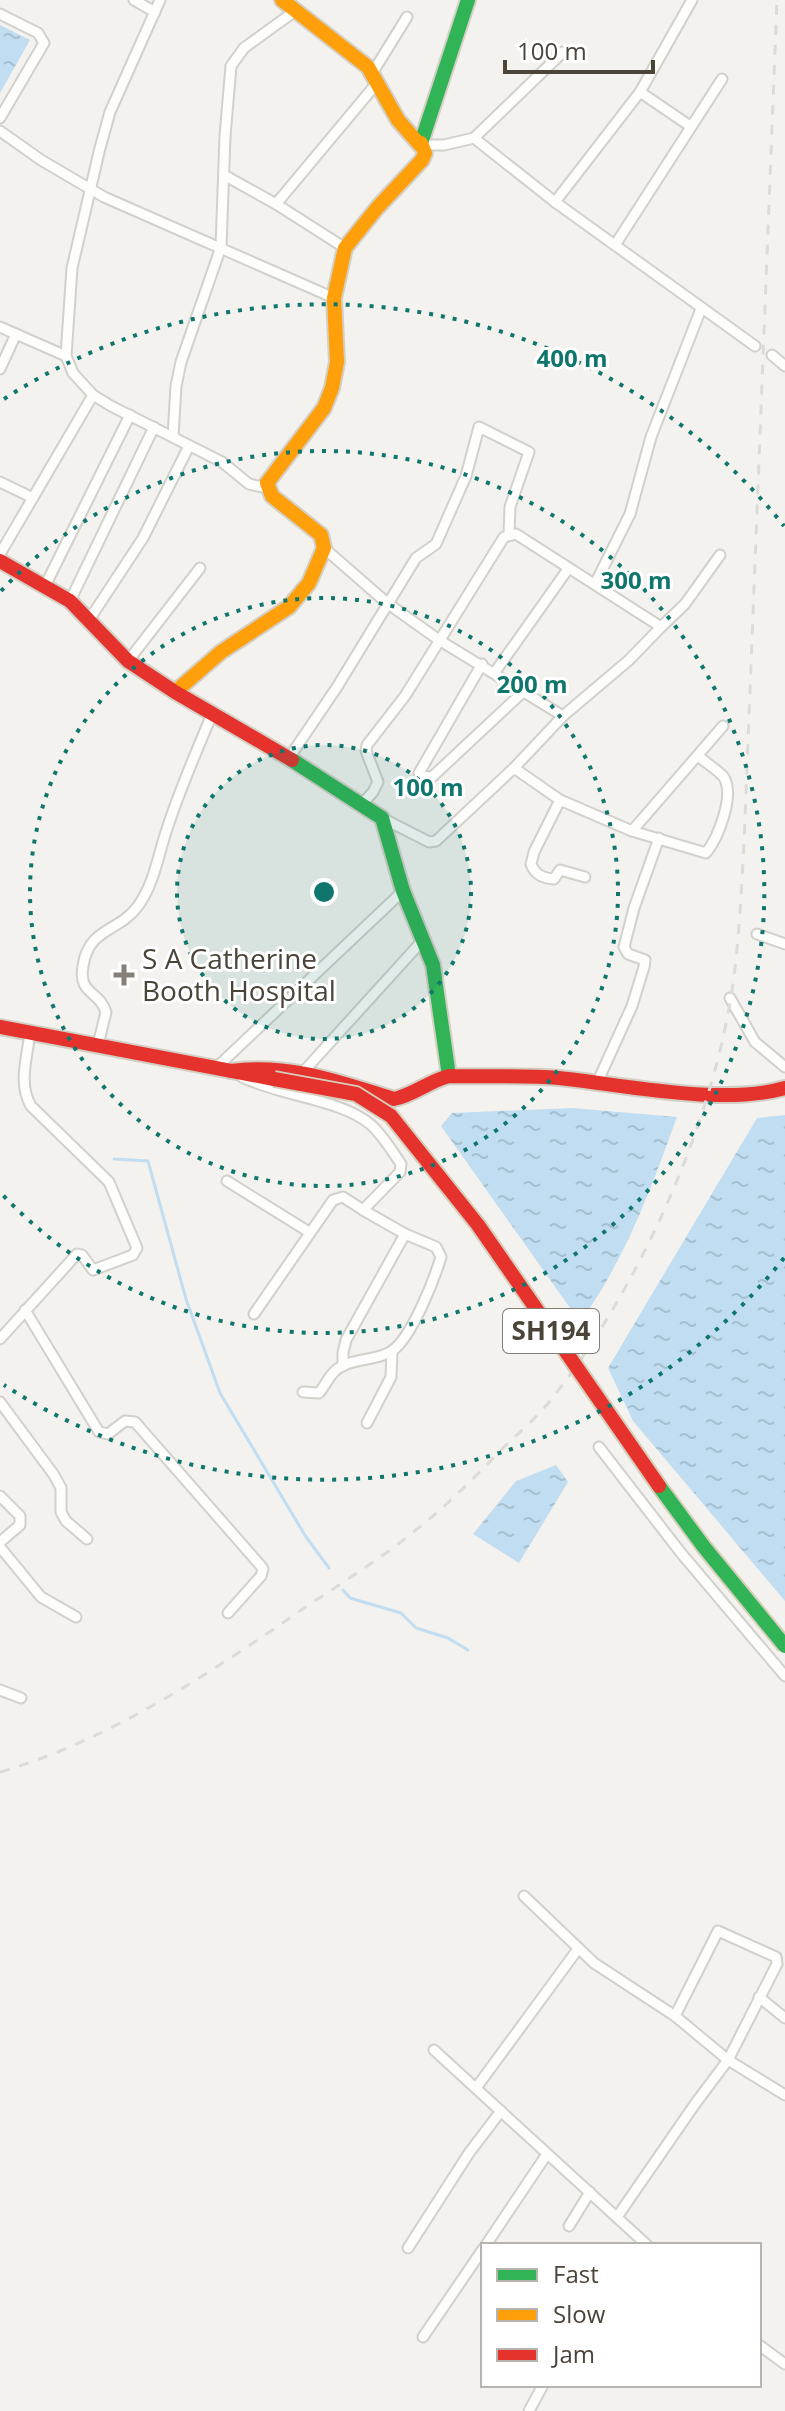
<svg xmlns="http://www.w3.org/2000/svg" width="785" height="2411" font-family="'Open Sans',sans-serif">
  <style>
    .water { fill: url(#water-ripples) }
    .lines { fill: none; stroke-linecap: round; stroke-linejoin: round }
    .stream { stroke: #c0ddf1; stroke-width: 3 }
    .street-casing { stroke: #d2d0cb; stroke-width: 13 }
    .fast-casing { stroke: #d3cfc5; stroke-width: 18 }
    .slow-casing { stroke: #d3cfc5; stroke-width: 18 }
    .jam-casing { stroke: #d3cfc5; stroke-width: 18 }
    .street { stroke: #fdfdfc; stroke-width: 9 }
    .fast { stroke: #30b455; stroke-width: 14 }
    .slow { stroke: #ff9f0a; stroke-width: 14 }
    .jam { stroke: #e5322d; stroke-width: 14 }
    .rail { stroke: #dbdbda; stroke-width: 3; stroke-dasharray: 10 10; stroke-linecap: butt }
    .fast-bridge-casing { stroke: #d6cebb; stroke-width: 18; stroke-linecap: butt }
    .jam-bridge-casing { stroke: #d6cebb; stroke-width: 18; stroke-linecap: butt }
    .fast-bridge { stroke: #30b455; stroke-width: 14 }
    .jam-bridge { stroke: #e5322d; stroke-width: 14 }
    .ring { fill: none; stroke: #0f766e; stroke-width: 4; stroke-dasharray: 4 8 }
    .poi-dot { fill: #868178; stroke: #fff; stroke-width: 3 }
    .labels { text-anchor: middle; stroke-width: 6; stroke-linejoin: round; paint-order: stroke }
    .shield { fill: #fff; stroke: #817c74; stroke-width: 2 }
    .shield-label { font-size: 26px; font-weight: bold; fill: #4b4439 }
    .poi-label { font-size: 28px; fill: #4b4439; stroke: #fff; text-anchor: start }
    .centre { fill: #0f766e; stroke: #fff; stroke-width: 4 }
    .ring-label { font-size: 24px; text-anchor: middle; font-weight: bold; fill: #0f766e; stroke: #fff; stroke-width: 6; stroke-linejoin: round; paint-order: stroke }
  </style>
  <defs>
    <pattern id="water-ripples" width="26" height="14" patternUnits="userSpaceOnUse" patternTransform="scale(2)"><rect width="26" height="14" fill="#c0ddf1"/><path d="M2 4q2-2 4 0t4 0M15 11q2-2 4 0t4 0" fill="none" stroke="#a6bfcf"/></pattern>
  </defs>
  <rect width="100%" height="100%" fill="#f4f2ee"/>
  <g class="water">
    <polygon points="0,25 30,40 0,93"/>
    <path d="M573,1108L677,1117C650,1191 626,1258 580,1322L441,1126L452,1113Z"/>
    <polygon points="785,1115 785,1601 633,1421 608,1368 757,1118"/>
    <polygon points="556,1465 568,1482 519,1563 473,1534 516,1481"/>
  </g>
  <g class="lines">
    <g class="stream">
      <polyline points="114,1159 148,1161 186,1299 220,1393 306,1537 329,1568"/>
      <polyline points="343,1590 350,1598 401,1613 416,1628 448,1638 468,1650"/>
    </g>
    <g class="street-casing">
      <g id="street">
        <polyline points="134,0 155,12"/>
        <polyline points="0,14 38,33 44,43 0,118"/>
        <polyline points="373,72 407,17"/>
        <polyline points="640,92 690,126"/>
        <polyline points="0,131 41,160 104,197 334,298"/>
        <polyline points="474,138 563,52"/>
        <polyline points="420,145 444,145 474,138 555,202 755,346"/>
        <polyline points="224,175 276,204 345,248"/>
        <polyline points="555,202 640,92 692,0"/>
        <polyline points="276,204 377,83"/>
        <polyline points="615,245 722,79"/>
        <polyline points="0,327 66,356 73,373 93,395 111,406 222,462 249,484 267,488"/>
        <polyline points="772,355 785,366"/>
        <polyline points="66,356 72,268 100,148 110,112 160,0"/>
        <polyline points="0,369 16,334"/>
        <polyline points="173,437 176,386 181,362 221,247 225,136 231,66 244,48 295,11"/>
        <polyline points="0,482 33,498"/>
        <polyline points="324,548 387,603 439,640 563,716"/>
        <polyline points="0,554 93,395"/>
        <polyline points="595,584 630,514 651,437 701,309"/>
        <polyline points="45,586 130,415"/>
        <polyline points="70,601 154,427"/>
        <polyline points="89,620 143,538 189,446"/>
        <polyline points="128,661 200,568"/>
        <polyline points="482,664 419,773 420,776 432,777 524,691"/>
        <polyline points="495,672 568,569"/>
        <polyline points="289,758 337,687 416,558 436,544 466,476 479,427 529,452 510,507 509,534"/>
        <path d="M514,768L560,800L632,831L706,853C718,838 736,794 723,776C716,769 705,762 698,756"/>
        <path d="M560,800L534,852L531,864C535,875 543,878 554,879L560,870L585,877"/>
        <polyline points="362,804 373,792 378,782 366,751 367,745 405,696 504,537 516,534 661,627"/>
        <polyline points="382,818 429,842 436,841 514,768 563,716 629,660 661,627 685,604 720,555"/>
        <polyline points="632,831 723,726"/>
        <polyline points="757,934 785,944"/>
        <polyline points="730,998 755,1042 785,1067"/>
        <path d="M98,1045L106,1012C99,990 78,995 83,966C89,927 118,933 138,906C154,884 158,856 166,832C179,791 196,752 213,712"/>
        <polyline points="216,1068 403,891"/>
        <polyline points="304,1071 423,940"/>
        <path d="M242,1077C280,1096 340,1099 370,1124C382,1134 392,1151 401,1164L400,1172L363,1210L405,1234L346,1340L343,1353V1366"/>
        <polyline points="597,1083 632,1006 644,967 645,960 628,954 624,947 634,908 659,838"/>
        <polyline points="227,1181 309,1232"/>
        <polyline points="25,1310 99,1432 108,1434 125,1421 135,1422 260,1565 263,1569 261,1576 228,1613"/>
        <polyline points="254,1314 333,1200 343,1197 363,1210"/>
        <path d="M0,1339L77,1254L82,1255L93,1270L133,1255L137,1248L109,1182L31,1106C18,1084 27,1058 30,1033"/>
        <path d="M303,1392L319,1393C325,1386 328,1378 334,1372C349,1357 375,1362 392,1351C412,1337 434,1280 441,1257L436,1247L405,1234"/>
        <polyline points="0,1402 54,1475 61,1488 61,1512 66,1521 87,1539"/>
        <polyline points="367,1423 391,1377 392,1351"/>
        <polyline points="599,1447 681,1553 785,1676"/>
        <polyline points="0,1496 20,1516 20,1525 0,1542"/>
        <polyline points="0,1547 41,1597 76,1617"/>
        <polyline points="0,1690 21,1698"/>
        <polyline points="524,1896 594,1963 675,2016 728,2060 785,2095"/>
        <polyline points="759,1997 785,2018"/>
        <polyline points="434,2050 647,2245"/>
        <polyline points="476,2088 578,1949"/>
        <polyline points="617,2217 695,2104 728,2060 777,1964 776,1957 718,1931 675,2016"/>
        <polyline points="569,2226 590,2192"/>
        <polyline points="486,2245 547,2154"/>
        <polyline points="408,2248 469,2153 501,2111"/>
        <polyline points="423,2337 483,2249"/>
        <polyline points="759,2345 785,2364"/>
        <polyline points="529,2411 543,2385"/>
      </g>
    </g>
    <g class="fast-casing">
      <g id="fast">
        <polyline points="421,143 468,0"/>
        <polyline points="292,760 382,818 403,891 433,965 449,1076"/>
      </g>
    </g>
    <g class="slow-casing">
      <g id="slow">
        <polyline points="282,0 368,67 398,120 420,145"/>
        <polyline points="175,692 221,652 289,607 309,583 324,548 321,535 272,496 267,483 324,408 332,388 337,362 334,298 345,248 377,208 422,160 425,153 421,143"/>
      </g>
    </g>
    <g class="jam-casing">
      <g id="jam">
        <polyline points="0,561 70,601 128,661 175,692 292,760"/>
        <polyline points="0,1027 274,1079"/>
        <path d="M231,1071C289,1063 339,1082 394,1099C414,1095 429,1081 449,1076C486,1077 523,1075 559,1078C625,1085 723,1106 785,1088"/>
      </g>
    </g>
    <use href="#street" class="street"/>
    <use href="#fast" class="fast"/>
    <use href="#slow" class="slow"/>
    <use href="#jam" class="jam"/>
    <path class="rail" d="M0,1772C107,1741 206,1676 297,1613C333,1588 372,1565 407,1537C443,1510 474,1478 505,1446C520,1432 537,1417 550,1401C636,1293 709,1133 731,997C739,947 741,895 744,844L777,0"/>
    <g class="fast-bridge-casing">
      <polyline id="fast-bridge" points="659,1486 704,1547 785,1646"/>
    </g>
    <g class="jam-bridge-casing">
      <polyline id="jam-bridge" points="274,1079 356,1094 391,1116 478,1225 659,1486"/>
    </g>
    <use href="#fast-bridge" class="fast-bridge"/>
    <use href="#jam-bridge" class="jam-bridge"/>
  </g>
  <circle cx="324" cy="892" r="147" fill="#0f766e" fill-opacity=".12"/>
  <g class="ring">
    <circle cx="324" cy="892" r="147"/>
    <circle cx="324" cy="892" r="294"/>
    <path d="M1 591A441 441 0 1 1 1 1193"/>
    <path d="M784 1258A588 588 0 0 1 4 1385M4 399A588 588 0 0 1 784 526"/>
  </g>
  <path class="poi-dot" d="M120 963h8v8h8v8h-8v8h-8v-8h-8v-8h8z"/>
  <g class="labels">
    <rect class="shield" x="503" y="1309" width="96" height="44" rx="6"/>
    <g class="shield-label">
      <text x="551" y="1340">SH194</text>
    </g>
    <g class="poi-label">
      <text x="142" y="969">S A Catherine<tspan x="142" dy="32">Booth Hospital</tspan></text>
    </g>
  </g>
  <circle cx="324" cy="892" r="12" class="centre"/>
  <g class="ring-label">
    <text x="572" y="367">400 m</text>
    <text x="636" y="589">300 m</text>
    <text x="532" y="693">200 m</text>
    <text x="428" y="796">100 m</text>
  </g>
  <rect x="481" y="2243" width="280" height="144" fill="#ffffff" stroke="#b7b4b0" stroke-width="2"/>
  <rect x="497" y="2269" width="40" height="12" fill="#30b455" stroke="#b7b4b0" stroke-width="2"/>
  <text x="553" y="2283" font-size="24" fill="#4b4439">Fast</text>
  <rect x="497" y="2309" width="40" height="12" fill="#ff9f0a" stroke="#b7b4b0" stroke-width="2"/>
  <text x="553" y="2323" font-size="24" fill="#4b4439">Slow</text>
  <rect x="497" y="2349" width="40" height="12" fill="#e5322d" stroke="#b7b4b0" stroke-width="2"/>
  <text x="553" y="2363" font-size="24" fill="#4b4439">Jam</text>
  <path d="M505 60v12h148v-12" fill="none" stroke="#4b4439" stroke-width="4"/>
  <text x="517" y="60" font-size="24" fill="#4b4439" stroke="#ffffff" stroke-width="6" paint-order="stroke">100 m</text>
</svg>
